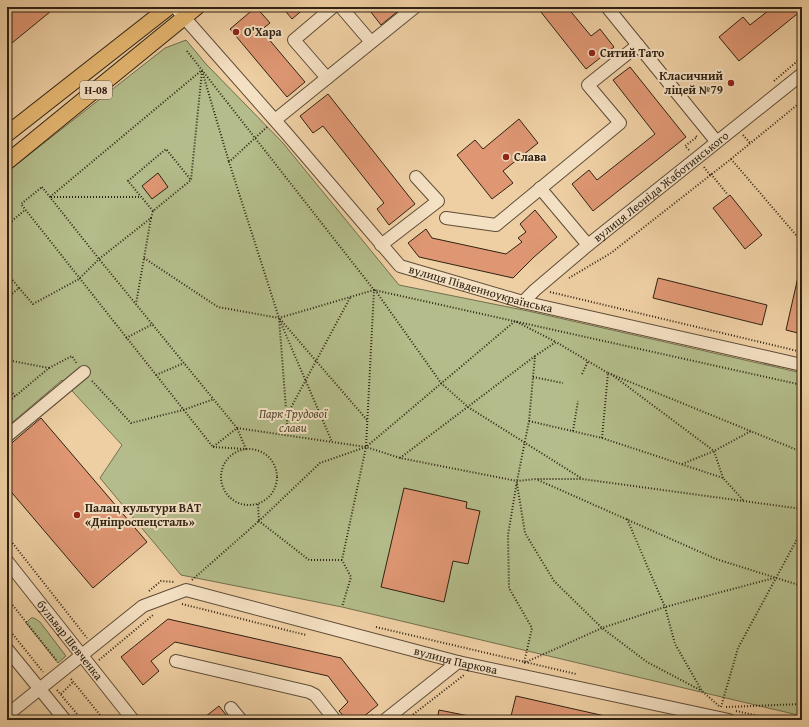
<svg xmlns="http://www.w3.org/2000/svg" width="809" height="727" font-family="'Gentium Book Plus',serif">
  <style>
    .green { fill: #b3bc8a; stroke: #716f4e }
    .building { fill: #df9773; stroke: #2f2213 }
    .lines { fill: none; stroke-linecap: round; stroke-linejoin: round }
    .minor-casing { stroke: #5f4d37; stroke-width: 14 }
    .major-casing { stroke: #2f2213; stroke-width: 17 }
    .path { stroke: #2f2213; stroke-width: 2; stroke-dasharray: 1 2; stroke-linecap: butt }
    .minor { stroke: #f4e0c3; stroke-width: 12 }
    .major { stroke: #e7b872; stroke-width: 15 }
    .poi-dot { fill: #8f2418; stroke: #f4e0c3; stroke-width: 1.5 }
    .labels { text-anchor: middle; stroke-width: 4; stroke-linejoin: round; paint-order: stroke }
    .shield { fill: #f4e0c3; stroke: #6a5b48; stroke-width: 1 }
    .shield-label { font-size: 11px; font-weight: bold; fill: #2f2213 }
    .poi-label { font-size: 12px; font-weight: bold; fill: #2f2213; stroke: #f4e0c3; text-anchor: start }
    .street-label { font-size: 12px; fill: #2f2213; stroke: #f4e0c3 }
    .park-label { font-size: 12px; font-style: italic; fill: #504831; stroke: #f4e0c3 }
  </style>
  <rect width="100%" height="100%" fill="#eecfa3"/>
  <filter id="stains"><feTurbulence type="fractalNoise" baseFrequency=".005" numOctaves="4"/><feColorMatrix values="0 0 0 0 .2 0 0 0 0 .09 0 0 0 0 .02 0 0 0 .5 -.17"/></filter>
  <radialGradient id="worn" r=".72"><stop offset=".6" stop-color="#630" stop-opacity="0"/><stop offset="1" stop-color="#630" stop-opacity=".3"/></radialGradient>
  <g class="green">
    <polygon points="186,40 206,64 283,143 399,285 528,311 802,373 802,716 342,607 181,575 100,478 122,445 62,380 7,427 7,172 165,48"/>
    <polygon points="31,618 34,618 40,622 66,656 58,663 26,623"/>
  </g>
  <g class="building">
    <polygon points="15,7 56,7 7,47 7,13"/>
    <polygon points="256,7 270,23 261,30 305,82 287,97 230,29"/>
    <polygon points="282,7 306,7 292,19"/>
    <polygon points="367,7 403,7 381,25"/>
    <polygon points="537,7 567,7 591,36 600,29 614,47 586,69"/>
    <polygon points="773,7 802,7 802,10 739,61 719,37 743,17 750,25"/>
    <polygon points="630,67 686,137 593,211 572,184 589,170 597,180 655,134 613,80"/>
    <polygon points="328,94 415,204 389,225 377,209 384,203 323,126 313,133 300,116"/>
    <polygon points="519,119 538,143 503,171 513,183 492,199 457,155 475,140 483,149"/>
    <polygon points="158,173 168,187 152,199 142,186"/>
    <polygon points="730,195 762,235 745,249 713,208"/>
    <polygon points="535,210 557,237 534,257 513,278 419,257 408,243 426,229 432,238 506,254 522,242 518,238 526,232 520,224"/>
    <polygon points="798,277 802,278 802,334 786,330"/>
    <polygon points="658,278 767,305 762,325 653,298"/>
    <polygon points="41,418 147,542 93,588 7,487 7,447"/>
    <polygon points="404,488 467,502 466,508 480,511 468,564 453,561 444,602 381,587"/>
    <polygon points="168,619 341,658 378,705 359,720 347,720 339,711 348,702 328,676 175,642 151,661 159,671 143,685 121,657"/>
    <polygon points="516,696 605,716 605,720 535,720 523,717 522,720 510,720"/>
    <polygon points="219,706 230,720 201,720"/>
    <polygon points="439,710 469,716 469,720 437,720"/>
  </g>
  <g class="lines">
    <g class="minor-casing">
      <g id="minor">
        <path id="s1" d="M175,7L287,134L400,266L523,302L802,365"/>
        <polyline points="341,7 371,42"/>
        <polyline points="607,7 716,141"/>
        <polyline points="327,78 294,40 333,7"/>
        <polyline points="275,120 415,7"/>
        <polyline points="540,188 588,245"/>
        <polyline points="446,218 496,225 620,123 588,85 638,45"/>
        <polyline points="381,245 438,201 416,177"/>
        <path id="s2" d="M523,302L535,290L588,245L802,74"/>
        <polyline points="7,436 84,372"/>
        <path id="s3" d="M7,561L133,720"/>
        <polyline points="7,649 65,720"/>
        <polyline points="176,661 309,692 315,695 335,720"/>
        <polyline points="231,708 241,720"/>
        <path id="s4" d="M7,715L143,606L186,590L458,662L729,720"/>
        <polyline points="385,720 458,662"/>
      </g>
    </g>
    <g class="major-casing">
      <g id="major">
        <polyline points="7,134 169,7"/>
        <polyline points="7,162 197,7"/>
      </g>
    </g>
    <g class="path">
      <polyline points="187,51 374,290 802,385"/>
      <polyline points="202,71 229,162"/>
      <polyline points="774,81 802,57"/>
      <polyline points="267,127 229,162 279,318 288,435"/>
      <polyline points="743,135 750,143"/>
      <polyline points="689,150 685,146 697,137 696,136"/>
      <polyline points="731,159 802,242"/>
      <polyline points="704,167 710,175"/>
      <polyline points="711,174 728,195"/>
      <polygon points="42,187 99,259 237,428 213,447 21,204"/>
      <polyline points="50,197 202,70"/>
      <polyline points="51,197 141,197"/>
      <polyline points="153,211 128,181 166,149 191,180"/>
      <polyline points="151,218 153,211 191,180 202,71"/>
      <polyline points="7,225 25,210"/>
      <polyline points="144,258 218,307 279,318 374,290 366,447 342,560 351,577 342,607"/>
      <polyline points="7,273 19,288 7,298"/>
      <polyline points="569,278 611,253 731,159 802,101"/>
      <polyline points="19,288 33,304 79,279 99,259 151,218 136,304"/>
      <polyline points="375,290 441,383 468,407 581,478"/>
      <polyline points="550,292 802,352"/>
      <polyline points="280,319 367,420"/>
      <polyline points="280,321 332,442"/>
      <polyline points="126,338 153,324"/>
      <polyline points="7,360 49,368 7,403"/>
      <polyline points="49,368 72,356 77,364"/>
      <polyline points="608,373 802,452"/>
      <polyline points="582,374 588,361"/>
      <polyline points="611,374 714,451 723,478"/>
      <polyline points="156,375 184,363"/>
      <polyline points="533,377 563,383"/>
      <polyline points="92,381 131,423 183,410 214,399"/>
      <polyline points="7,386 15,396"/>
      <polyline points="287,415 351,296"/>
      <polyline points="529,421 602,438 608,373 556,342"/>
      <polyline points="237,428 366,447 400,458 517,481 536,479 582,479 802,509"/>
      <polyline points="573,431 578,401"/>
      <polyline points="602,438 723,478 744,501"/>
      <polyline points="213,447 246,449 237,428"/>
      <circle cx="249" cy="477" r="28"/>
      <polyline points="400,458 535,356 529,421 517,481 508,535 509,588 532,628 524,663"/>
      <polyline points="682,464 714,451 751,431"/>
      <polyline points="538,480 716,559 802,586"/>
      <polyline points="517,484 525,533 554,581 602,628 647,662 702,691"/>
      <polyline points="627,519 665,607 675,644 702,691 719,706"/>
      <polyline points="7,536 87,638"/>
      <polyline points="342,560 309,560 259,521 320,463 366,447 515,321 556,342 535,356"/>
      <polyline points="192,580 259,521 258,504"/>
      <polyline points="149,591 161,581 175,582"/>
      <polyline points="7,598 57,661"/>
      <polyline points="182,604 306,635"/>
      <polyline points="7,627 43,672"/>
      <polyline points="376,627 576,674"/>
      <polyline points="99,660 153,615"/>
      <polyline points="524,663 602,628 665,607 774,578"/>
      <polyline points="71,679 104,720"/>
      <polyline points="57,690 82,720"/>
      <polyline points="61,694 73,682"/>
      <polyline points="721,707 738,648 802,530"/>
      <polyline points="726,707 802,704"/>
      <polyline points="736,711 778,720"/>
      <polyline points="368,720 374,714"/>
      <polyline points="406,720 464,675"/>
    </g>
    <use href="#minor" class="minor"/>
    <use href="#major" class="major"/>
  </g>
  <g class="poi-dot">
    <circle cx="236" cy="32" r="4"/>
    <circle cx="592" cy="53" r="4"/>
    <circle cx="731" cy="83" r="4"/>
    <circle cx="506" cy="157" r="4"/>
    <circle cx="77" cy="515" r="4"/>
  </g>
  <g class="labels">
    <rect class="shield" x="80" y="81" width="32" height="18" rx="3"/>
    <g class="shield-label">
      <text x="96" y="94">Н-08</text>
    </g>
    <g class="poi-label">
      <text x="244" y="36">О'Хара</text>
      <text x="600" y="57">Ситий Тато</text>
      <text x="723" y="80" text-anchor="end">Класичний<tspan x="723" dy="14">ліцей №79</tspan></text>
      <text x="514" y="161">Слава</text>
      <text x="85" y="512">Палац культури ВАТ<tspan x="85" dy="14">«Дніпроспецсталь»</tspan></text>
    </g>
    <g class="street-label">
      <text dy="4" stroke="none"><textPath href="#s2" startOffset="180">вулиця Леоніда Жаботинського</textPath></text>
      <text dy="4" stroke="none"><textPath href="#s1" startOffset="427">вулиця Південноукраїнська</textPath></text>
      <text dy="4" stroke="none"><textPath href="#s3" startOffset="101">бульвар Шевченка</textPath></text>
      <text dy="4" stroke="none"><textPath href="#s4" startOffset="499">вулиця Паркова</textPath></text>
    </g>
    <g class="park-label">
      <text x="293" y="418">Парк Трудової<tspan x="293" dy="14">слави</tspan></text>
    </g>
  </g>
  <rect width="809" height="727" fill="none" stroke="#eecfa3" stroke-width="24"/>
  <rect x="8" y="8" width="793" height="711" fill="none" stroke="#2f2213" stroke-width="2"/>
  <rect x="12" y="12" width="785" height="703" fill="none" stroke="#2f2213"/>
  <rect width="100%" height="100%" filter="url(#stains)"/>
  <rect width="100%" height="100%" fill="url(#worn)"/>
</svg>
